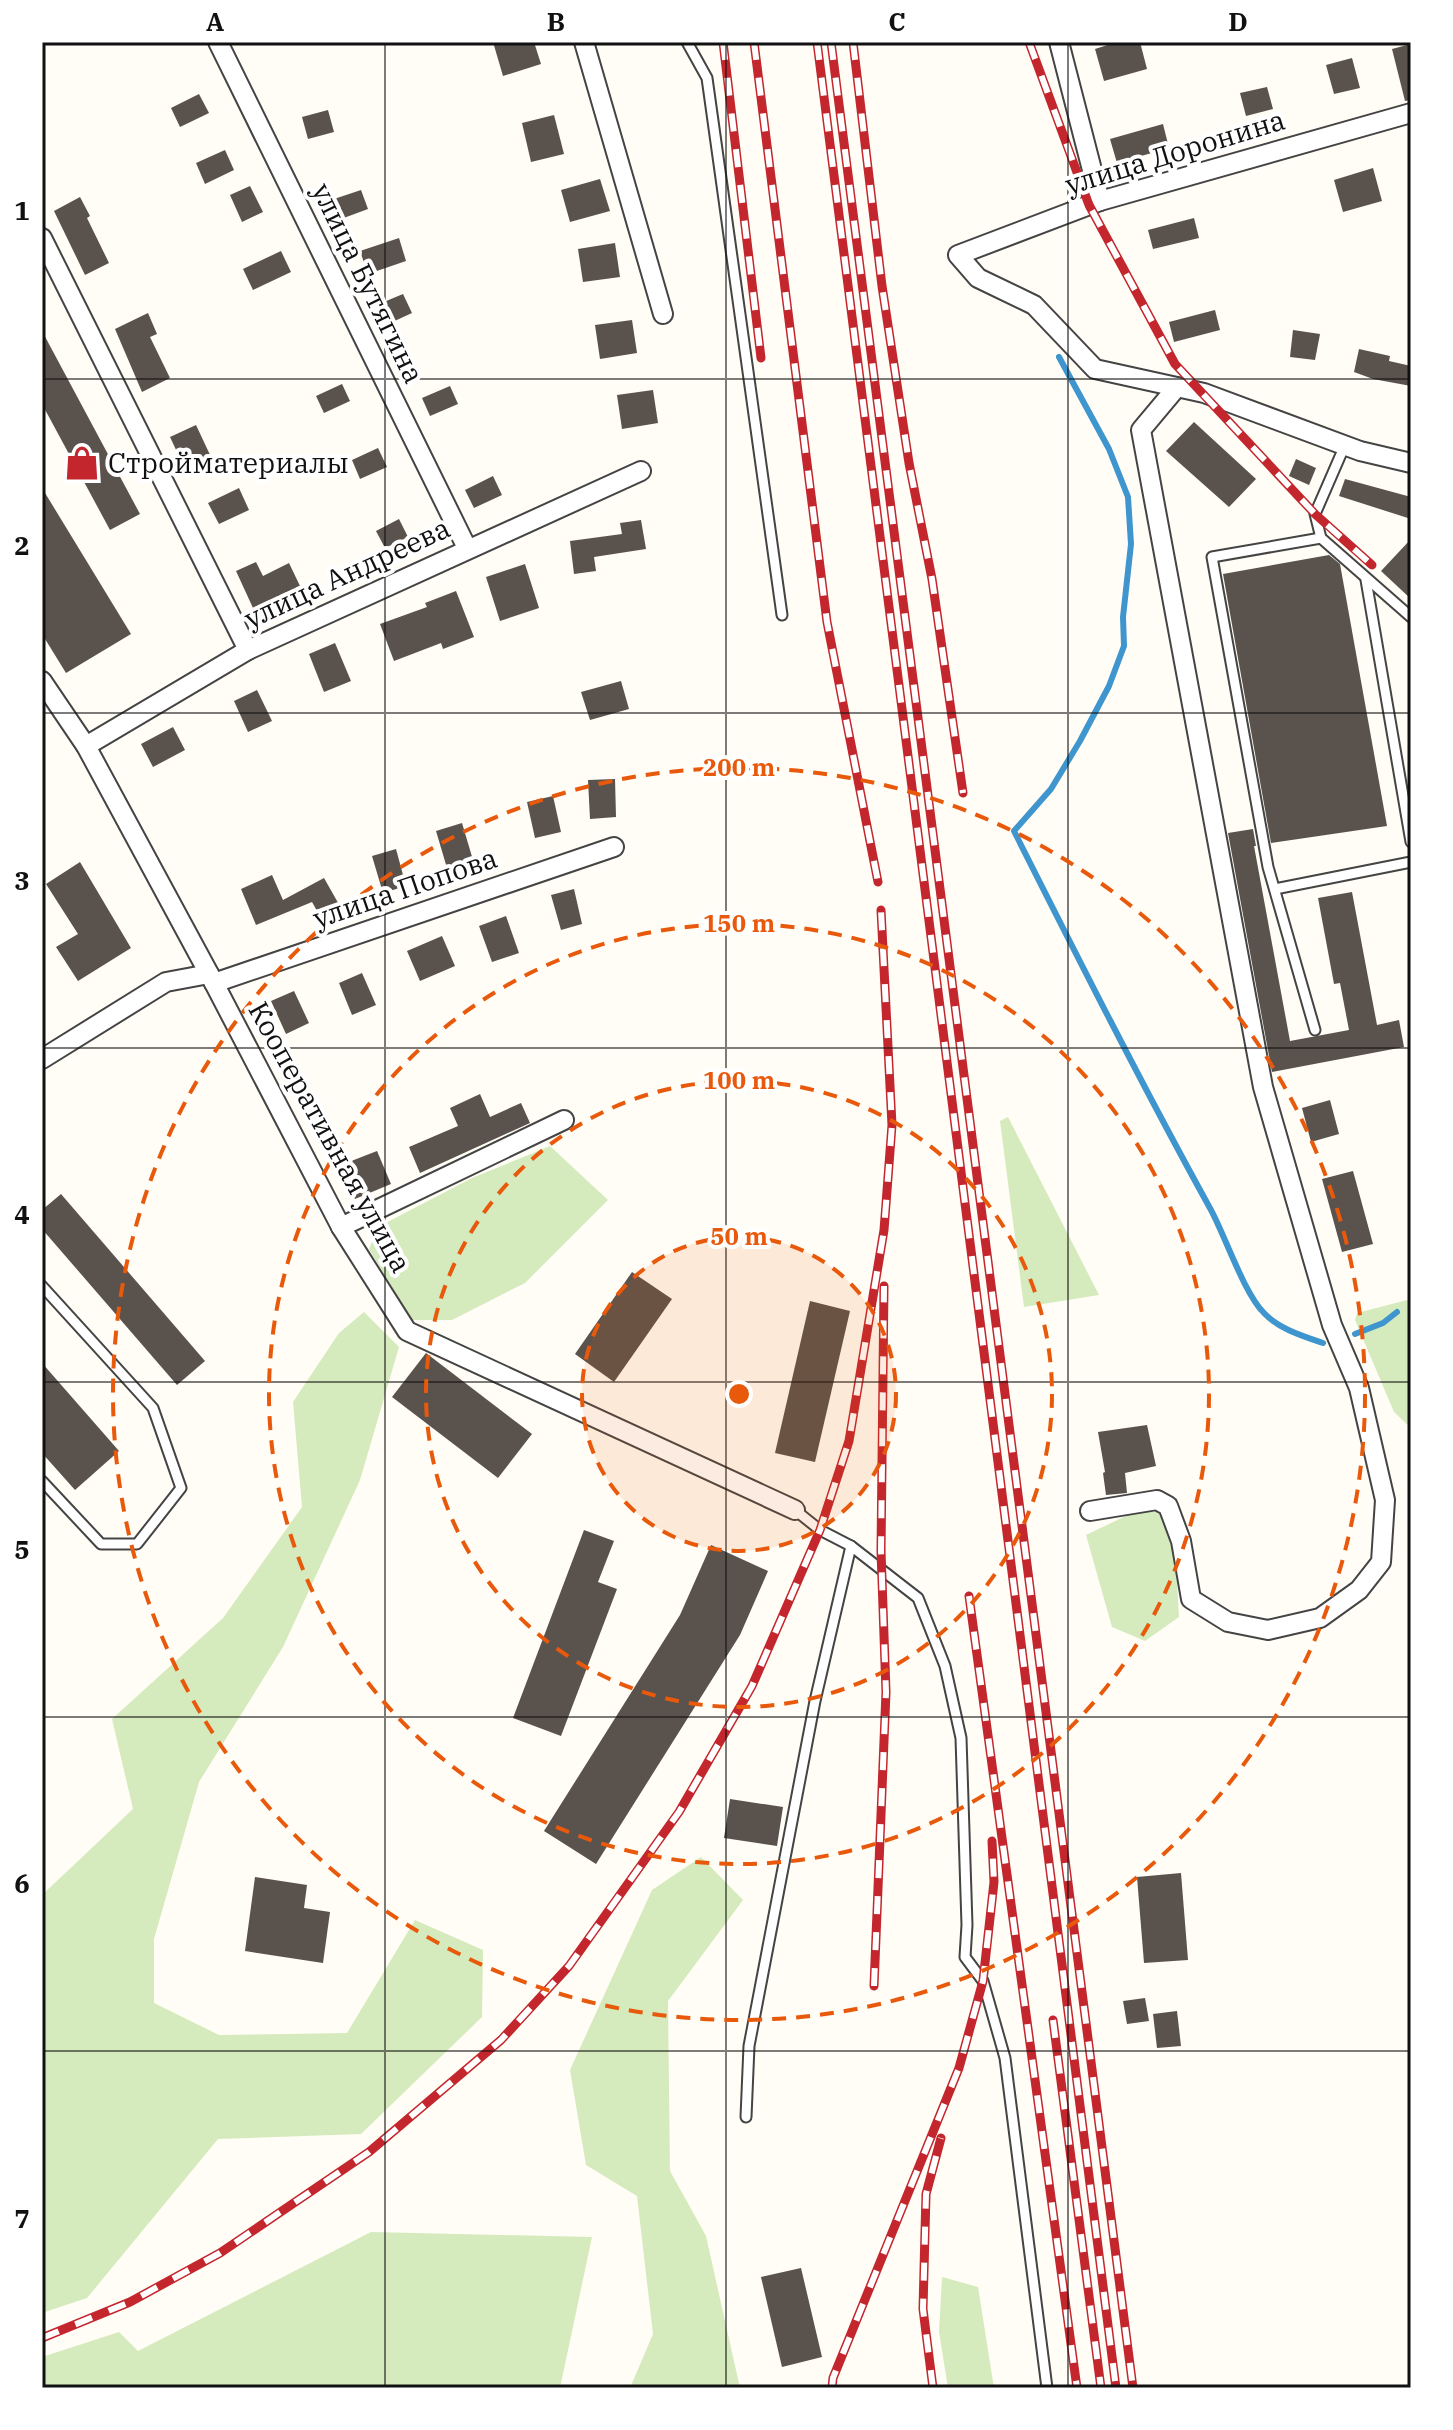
<svg xmlns="http://www.w3.org/2000/svg" width="1453" height="2430" font-family="'IBM Plex Serif',serif">
  <style>
    .green { fill: #d5ebbd }
    .lines { fill: none; stroke-linecap: round; stroke-linejoin: round }
    .stream { stroke: #3f96cf; stroke-width: 6 }
    .building { fill: #5a524d }
    .lane-casing { stroke: #444; stroke-width: 13 }
    .street-casing { stroke: #444; stroke-width: 22 }
    .lane { stroke: #fff; stroke-width: 9 }
    .street { stroke: #fff; stroke-width: 18 }
    .rail-casing { stroke: #c4262e; stroke-width: 9 }
    .rail { stroke: #fff; stroke-width: 6; stroke-dasharray: 18; stroke-linecap: butt }
    .grid { fill: none; stroke: #111; stroke-width: 2; stroke-opacity: 0.55 }
    .ring { fill: none; stroke: #e8590c; stroke-width: 4; stroke-dasharray: 14 10 }
    .labels { text-anchor: middle; stroke-width: 8; stroke-linejoin: round; paint-order: stroke }
    .street-label { font-size: 28px; fill: #111; stroke: #fff }
    .poi-label { font-size: 28px; fill: #111; stroke: #fff; text-anchor: start }
    .centre { fill: #e8590c; stroke: #fff; stroke-width: 4 }
    .ring-label { font-size: 24px; text-anchor: middle; font-weight: bold; fill: #e8590c; stroke: #fff; stroke-width: 8; stroke-linejoin: round; paint-order: stroke }
    .neatline { fill: none; stroke: #111; stroke-width: 3 }
    .grid-label { font-size: 26px; text-anchor: middle; font-weight: bold; fill: #111 }
  </style>
  <rect width="100%" height="100%" fill="#fffdf5"/>
  <g class="green">
    <polygon points="1008,1117 1099,1295 1024,1307 1000,1121"/>
    <polygon points="550,1146 608,1200 525,1283 452,1320 411,1320 369,1249 378,1227 472,1178"/>
    <polygon points="1411,1299 1411,1428 1394,1412 1355,1320 1357,1313"/>
    <polygon points="364,1312 399,1347 360,1480 283,1647 199,1782 154,1939 154,2003 219,2035 347,2033 415,1920 483,1950 482,2017 361,2134 218,2139 87,2298 42,2313 42,1895 133,1809 112,1719 223,1618 302,1507 293,1402 339,1333"/>
    <polygon points="1161,1511 1176,1563 1179,1617 1145,1641 1112,1627 1086,1535 1132,1513"/>
    <polygon points="701,1857 743,1900 668,2001 670,2171 706,2236 740,2388 630,2388 653,2334 637,2196 586,2165 570,2070 652,1890"/>
    <polygon points="371,2232 592,2237 560,2388 42,2388 42,2357 119,2332 138,2351"/>
    <polygon points="942,2277 978,2287 994,2388 948,2388 939,2332"/>
  </g>
  <g class="lines">
    <g class="stream">
      <path d="M1059,357L1109,449L1128,497L1131,544L1123,617L1124,646L1109,686L1080,741L1051,789L1014,831C1078,958 1142,1085 1211,1210C1226,1238 1244,1293 1264,1313C1279,1329 1303,1336 1323,1343"/>
      <polyline points="1355,1334 1383,1323 1397,1312"/>
    </g>
  </g>
  <g class="building">
    <polygon points="493,42 534,42 541,64 503,76"/>
    <polygon points="1117,42 1140,42 1147,69 1104,81 1095,49"/>
    <polygon points="1411,44 1411,100 1405,101 1392,49"/>
    <polygon points="1352,58 1360,88 1334,94 1326,65"/>
    <polygon points="1267,87 1273,109 1246,116 1240,93"/>
    <polygon points="199,94 209,113 180,127 171,108"/>
    <polygon points="328,110 334,132 308,139 302,117"/>
    <polygon points="554,115 564,154 531,162 522,123"/>
    <polygon points="1163,124 1169,148 1117,163 1110,139"/>
    <polygon points="225,150 234,170 205,184 196,163"/>
    <polygon points="1373,168 1382,201 1343,212 1334,180"/>
    <polygon points="600,179 610,211 570,222 561,190"/>
    <polygon points="250,186 263,212 242,222 230,195"/>
    <polygon points="361,190 368,209 341,219 334,199"/>
    <polygon points="80,197 90,216 87,218 109,263 85,275 54,211"/>
    <polygon points="1194,218 1199,238 1153,249 1148,230"/>
    <polygon points="399,238 406,261 368,274 360,251"/>
    <polygon points="615,243 620,277 583,282 578,249"/>
    <polygon points="281,251 291,272 253,290 243,269"/>
    <polygon points="403,294 412,313 388,324 379,304"/>
    <polygon points="1215,310 1220,330 1174,342 1169,322"/>
    <polygon points="148,313 157,334 150,337 170,378 142,392 115,329"/>
    <polygon points="632,320 637,353 600,359 595,325"/>
    <polygon points="1293,330 1320,334 1315,360 1290,357"/>
    <polygon points="42,331 140,514 110,530 42,404"/>
    <polygon points="1359,349 1390,356 1389,361 1411,366 1411,386 1373,379 1354,372"/>
    <polygon points="342,384 350,401 324,413 316,396"/>
    <polygon points="450,386 458,404 430,416 422,398"/>
    <polygon points="653,390 658,423 622,429 617,395"/>
    <polygon points="1194,422 1256,479 1229,507 1166,451"/>
    <polygon points="196,425 211,457 185,469 170,437"/>
    <polygon points="378,448 387,467 360,479 352,460"/>
    <polygon points="1296,459 1316,468 1309,485 1289,476"/>
    <polygon points="493,476 502,495 474,508 465,490"/>
    <polygon points="1345,479 1411,497 1411,519 1339,496"/>
    <polygon points="42,488 131,634 66,673 42,634"/>
    <polygon points="239,488 249,510 219,524 208,503"/>
    <polygon points="399,519 408,537 385,548 376,531"/>
    <polygon points="641,520 646,549 594,557 596,571 574,574 570,541 622,534 620,523"/>
    <polygon points="1411,539 1411,599 1381,571"/>
    <polygon points="1329,555 1340,564 1387,826 1271,843 1223,574"/>
    <polygon points="256,562 263,576 289,563 300,586 253,608 236,571"/>
    <polygon points="525,564 539,608 500,621 486,577"/>
    <polygon points="456,591 474,637 443,649 441,643 394,661 380,624 427,607 425,603"/>
    <polygon points="335,643 351,681 324,692 309,654"/>
    <polygon points="621,681 629,709 590,720 581,692"/>
    <polygon points="257,690 272,721 248,732 234,701"/>
    <polygon points="173,727 185,750 153,767 141,744"/>
    <polygon points="615,779 616,817 590,819 588,780"/>
    <polygon points="553,796 561,832 535,838 527,802"/>
    <polygon points="462,823 473,860 447,868 436,831"/>
    <polygon points="1253,829 1256,846 1254,846 1290,1041 1349,1030 1340,983 1334,984 1318,898 1352,892 1377,1025 1399,1020 1404,1047 1272,1072 1228,833"/>
    <polygon points="396,849 406,886 383,893 372,856"/>
    <polygon points="80,862 131,948 78,981 56,947 78,934 46,884"/>
    <polygon points="272,875 283,900 324,878 341,908 321,918 312,902 256,925 241,889"/>
    <polygon points="574,889 582,924 561,930 551,895"/>
    <polygon points="506,916 519,953 492,962 479,926"/>
    <polygon points="442,936 455,966 420,981 407,951"/>
    <polygon points="362,973 376,1005 352,1015 339,983"/>
    <polygon points="294,991 309,1023 286,1034 271,1001"/>
    <polygon points="480,1094 490,1117 521,1103 530,1123 420,1173 409,1147 458,1126 450,1108"/>
    <polygon points="1330,1100 1339,1134 1311,1142 1302,1108"/>
    <polygon points="377,1151 391,1184 355,1199 341,1165"/>
    <polygon points="1353,1171 1373,1244 1342,1252 1322,1179"/>
    <polygon points="61,1194 205,1361 177,1385 42,1229 42,1210"/>
    <polygon points="632,1272 672,1299 614,1382 575,1354"/>
    <polygon points="810,1301 850,1311 815,1462 775,1453"/>
    <polygon points="426,1353 532,1434 498,1478 392,1397"/>
    <polygon points="42,1363 119,1451 75,1490 42,1453"/>
    <polygon points="1147,1425 1156,1466 1125,1473 1127,1493 1106,1495 1103,1473 1105,1472 1098,1432"/>
    <polygon points="584,1530 614,1541 598,1582 617,1589 561,1736 513,1718"/>
    <polygon points="711,1545 768,1571 740,1635 596,1864 544,1831 680,1615"/>
    <polygon points="730,1799 783,1807 777,1846 724,1838"/>
    <polygon points="1181,1873 1188,1960 1144,1963 1137,1877"/>
    <polygon points="255,1877 307,1885 304,1908 330,1912 323,1963 245,1951"/>
    <polygon points="1145,1998 1149,2021 1127,2024 1123,2001"/>
    <polygon points="1177,2011 1181,2046 1157,2048 1153,2014"/>
    <polygon points="801,2268 822,2357 782,2367 761,2277"/>
  </g>
  <g class="lines">
    <g class="lane-casing">
      <g id="lane">
        <polyline points="687,42 707,78 782,615"/>
        <polyline points="1345,445 1315,514 1321,538 1411,617"/>
        <polyline points="1366,580 1411,842"/>
        <polyline points="1275,889 1411,862"/>
        <polyline points="1315,1030 1268,867 1212,557 1321,538"/>
        <polyline points="42,1286 153,1408 181,1488 137,1544 101,1544 42,1481"/>
        <polyline points="795,1510 820,1530 851,1546 918,1598 945,1666 961,1738 967,1925 965,1957 983,1981 1005,2058 1047,2388"/>
        <polyline points="746,2117 749,2046 815,1701 851,1546"/>
      </g>
    </g>
    <g class="street-casing">
      <g id="street">
        <polyline points="218,42 467,548"/>
        <polyline points="584,42 663,314"/>
        <polyline points="1059,42 1100,201"/>
        <polyline points="1411,113 1100,201 958,255 978,278 1034,305 1095,369 1204,393 1360,451 1411,463"/>
        <polyline points="42,238 248,650"/>
        <polyline points="42,681 86,746 214,983 341,1227 407,1331 795,1510"/>
        <polyline points="86,746 248,650 641,471"/>
        <polyline points="214,983 614,847"/>
        <polyline points="42,1059 166,982 209,974"/>
        <polyline points="341,1227 564,1120"/>
        <polyline points="1090,1511 1157,1500 1168,1506 1181,1541 1191,1599 1228,1622 1268,1630 1320,1618 1359,1590 1381,1562 1385,1500 1359,1388 1332,1325 1263,1087 1141,430 1177,387"/>
      </g>
    </g>
    <use href="#lane" class="lane"/>
    <use href="#street" class="street"/>
    <g class="rail-casing">
      <g id="rail">
        <polyline points="723,42 761,358"/>
        <polyline points="754,42 827,622 878,882"/>
        <polyline points="817,42 1116,2388"/>
        <polyline points="831,42 1133,2388"/>
        <polyline points="853,42 882,286 909,463 932,579 963,793"/>
        <polyline points="1029,42 1089,205 1175,364 1315,514 1372,565"/>
        <polyline points="969,1596 1077,2388"/>
        <polyline points="874,1986 886,1692 881,1551 884,1286"/>
        <polyline points="1053,2020 1101,2388"/>
        <polyline points="42,2338 130,2302 220,2253 369,2152 501,2040 569,1966 679,1812 752,1686 820,1530 849,1441 884,1230 892,1125 881,910"/>
        <polyline points="832,2388 833,2378 959,2068 983,1981 994,1882 992,1841"/>
        <polyline points="933,2388 923,2309 926,2194 941,2138"/>
      </g>
    </g>
    <use href="#rail" class="rail"/>
  </g>
  <path class="grid" d="M385,42V2388M726,42V2388M1068,42V2388M42,379H1411M42,713H1411M42,1048H1411M42,1382H1411M42,1717H1411M42,2051H1411"/>
  <circle cx="739" cy="1394" r="157" fill="#e8590c" fill-opacity=".12"/>
  <g class="ring">
    <circle cx="739" cy="1394" r="157"/>
    <circle cx="739" cy="1394" r="313"/>
    <circle cx="739" cy="1394" r="470"/>
    <circle cx="739" cy="1394" r="626"/>
  </g>
  <defs>
    <g id="shop-bare" transform="scale(2.76)"><path d="M-5-2.5h2.3a2.7 3.5 0 0 1 5.4 0H5L5.5 6h-11ZM-1.5-2.5h3a1.5 2.3 0 0 0-3 0Z" fill="#c4262e" stroke="#fff" stroke-width="2.5" paint-order="stroke"/></g>
  </defs>
  <g fill-rule="evenodd">
    <use href="#shop-bare" x="82" y="463"/>
  </g>
  <g class="labels">
    <g class="street-label">
      <text transform="translate(1175 152) rotate(-17)" y="10">улица Доронина</text>
      <text transform="translate(368 283) rotate(64)" y="10">улица Бутягина</text>
      <text transform="translate(347 573) rotate(-25)" y="10">улица Андреева</text>
      <text transform="translate(405 888) rotate(-19)" y="10">улица Попова</text>
      <text transform="translate(330 1137) rotate(61)" y="10">Кооперативная улица</text>
    </g>
    <g class="poi-label">
      <text x="108" y="473">Стройматериалы</text>
    </g>
  </g>
  <circle cx="739" cy="1394" r="12" class="centre"/>
  <g class="ring-label">
    <text x="739" y="776">200 m</text>
    <text x="739" y="932">150 m</text>
    <text x="739" y="1089">100 m</text>
    <text x="739" y="1245">50 m</text>
  </g>
  <rect width="1453" height="2430" fill="none" stroke="#ffffff" stroke-width="88"/>
  <rect x="44" y="44" width="1365" height="2342" class="neatline"/>
  <g class="grid-label">
    <text x="215" y="31">A</text>
    <text x="556" y="31">B</text>
    <text x="897" y="31">C</text>
    <text x="1238" y="31">D</text>
    <text x="22" y="220">1</text>
    <text x="22" y="555">2</text>
    <text x="22" y="890">3</text>
    <text x="22" y="1224">4</text>
    <text x="22" y="1559">5</text>
    <text x="22" y="1893">6</text>
    <text x="22" y="2228">7</text>
  </g>
</svg>
